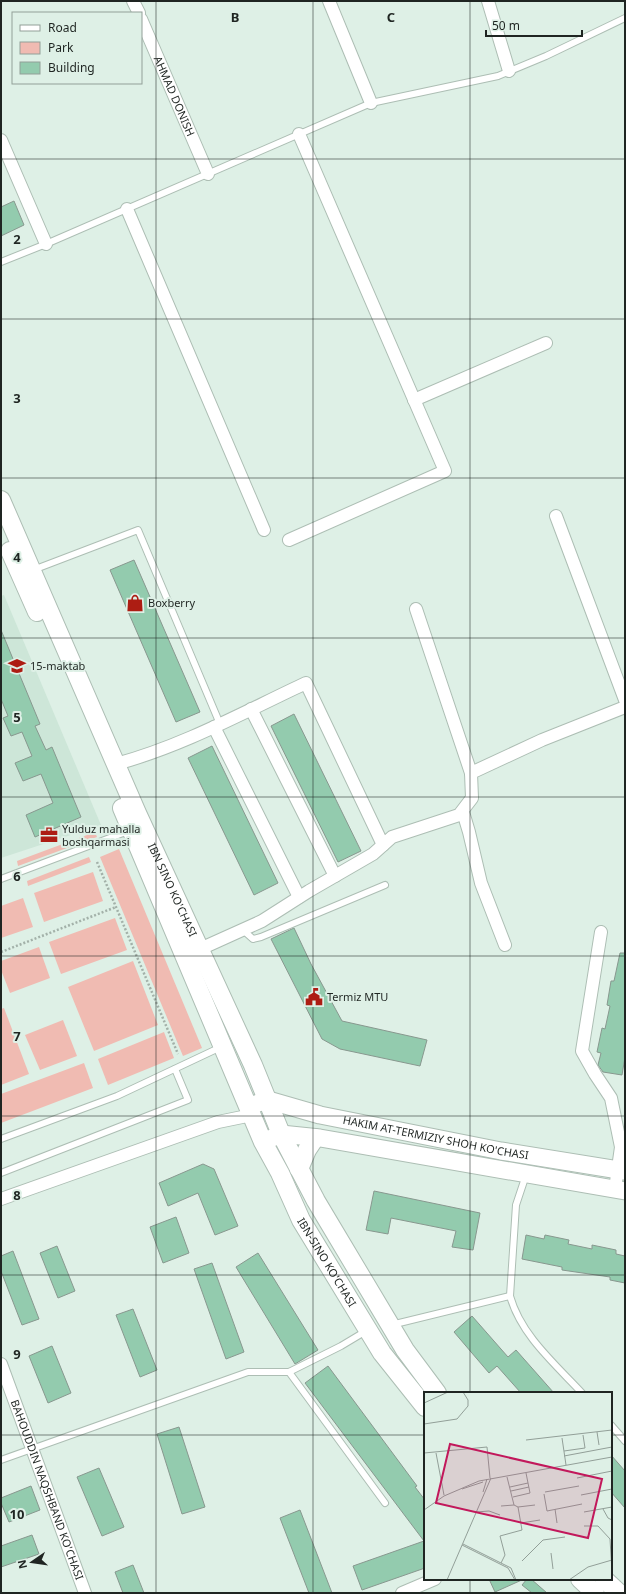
<svg xmlns="http://www.w3.org/2000/svg" width="626" height="1594" font-family="'Noto Sans',sans-serif">
  <style>
    .built { fill: #cde6d8 }
    .green { fill: #f0bbb2 }
    .building { fill: #93cbae; stroke: #88988f }
    .lines { fill: none; stroke-linecap: round; stroke-linejoin: round }
    .lane-casing { stroke: #adbeb4; stroke-width: 8 }
    .street-casing { stroke: #adbeb4; stroke-width: 14 }
    .secondary-casing { stroke: #adbeb4; stroke-width: 19 }
    .primary-casing { stroke: #adbeb4; stroke-width: 20 }
    .path { stroke: #a3b1a9; stroke-width: 2.5; stroke-dasharray: 2 2; stroke-linecap: butt }
    .lane { stroke: #fff; stroke-width: 6 }
    .street { stroke: #fff; stroke-width: 12 }
    .secondary { stroke: #fff; stroke-width: 17 }
    .primary { stroke: #fff; stroke-width: 18 }
    .grid { fill: none; stroke: #1f2522; stroke-width: 1; stroke-opacity: 0.55 }
    .labels { text-anchor: middle; stroke-width: 4; stroke-linejoin: round; paint-order: stroke }
    .street-label { font-size: 11px; fill: #1f2522; stroke: #def0e6 }
    .poi-label { font-size: 11px; fill: #1f2522; stroke: #def0e6; text-anchor: start }
    .inset-road { fill: none; stroke: #929f98; stroke-width: 1 }
    .view { fill: #c2185b; fill-opacity: 0.15; stroke: #c2185b; stroke-width: 2 }
    .inset-edge { fill: none; stroke: #1f2522; stroke-width: 2 }
    .grid-label { font-size: 13px; text-anchor: middle; font-weight: bold; fill: #1f2522; stroke: #def0e6; stroke-width: 4; stroke-linejoin: round; paint-order: stroke }
  </style>
  <rect width="100%" height="100%" fill="#def0e6"/>
  <polygon class="built" points="4,595 101,825 1,858 1,596"/>
  <g class="green">
    <polygon points="95,832 97,837 18,866 17,861"/>
    <polygon points="119,849 202,1048 183,1056 100,857"/>
    <polygon points="89,857 91,862 28,886 27,881"/>
    <polygon points="93,872 103,901 44,922 34,893"/>
    <polygon points="23,898 33,927 1,938 1,906"/>
    <polygon points="115,918 127,950 61,974 49,942"/>
    <polygon points="39,947 50,978 10,993 1,970 1,961"/>
    <polygon points="133,961 158,1025 94,1051 68,987"/>
    <polygon points="4,1008 29,1074 1,1085 1,1009"/>
    <polygon points="63,1020 77,1056 40,1070 25,1035"/>
    <polygon points="164,1032 174,1058 108,1085 98,1059"/>
    <polygon points="84,1063 93,1088 1,1123 1,1094"/>
  </g>
  <g class="building">
    <polygon points="14,201 24,225 1,236 1,207"/>
    <polygon points="134,560 200,712 176,722 110,570"/>
    <polygon points="1,630 40,724 35,726 46,750 52,747 81,817 35,837 26,815 53,803 41,774 23,781 15,763 32,756 22,732 11,736 3,718 8,716 1,699"/>
    <polygon points="294,714 361,851 338,862 271,726"/>
    <polygon points="212,746 278,883 254,895 188,758"/>
    <polygon points="294,928 311,964 342,1021 427,1040 420,1066 340,1049 322,1039 271,939"/>
    <polygon points="620,953 625,953 625,1057 622,1075 603,1072 598,1065 601,1053 597,1052 602,1028 605,1029 610,1006 607,1005 611,981 614,981"/>
    <polygon points="203,1164 214,1169 238,1226 215,1235 198,1193 168,1206 159,1183"/>
    <polygon points="374,1191 480,1213 473,1250 452,1247 456,1231 391,1218 388,1234 366,1230"/>
    <polygon points="176,1217 189,1253 163,1263 150,1227"/>
    <polygon points="526,1235 544,1239 545,1235 569,1240 568,1244 592,1249 592,1245 616,1250 616,1254 625,1256 625,1283 610,1280 610,1277 562,1270 562,1267 522,1259"/>
    <polygon points="57,1246 75,1291 58,1298 40,1253"/>
    <polygon points="13,1251 39,1319 22,1325 1,1271 1,1256"/>
    <polygon points="258,1253 318,1350 295,1364 236,1267"/>
    <polygon points="212,1263 244,1352 226,1359 194,1269"/>
    <polygon points="133,1309 157,1370 140,1377 116,1315"/>
    <polygon points="472,1316 508,1357 516,1350 554,1393 521,1393 497,1366 489,1373 454,1332"/>
    <polygon points="52,1346 71,1393 48,1403 29,1356"/>
    <polygon points="328,1366 417,1486 415,1487 425,1500 425,1568 362,1590 353,1566 424,1541 305,1383"/>
    <polygon points="179,1427 205,1507 182,1514 157,1434"/>
    <polygon points="611,1455 625,1471 625,1508 611,1492"/>
    <polygon points="99,1468 124,1527 102,1536 77,1477"/>
    <polygon points="31,1486 40,1510 9,1522 1,1503 1,1498"/>
    <polygon points="300,1510 332,1593 309,1593 280,1518"/>
    <polygon points="32,1535 39,1554 1,1567 1,1546"/>
    <polygon points="133,1565 144,1593 123,1593 115,1572"/>
    <polygon points="489,1579 524,1579 495,1592"/>
    <polygon points="527,1579 531,1579 547,1593 532,1593 522,1585"/>
  </g>
  <g class="lines">
    <g class="lane-casing">
      <g id="lane">
        <polyline points="1,262 46,244 371,103 498,76 546,56 625,18"/>
        <polyline points="33,570 138,530 220,724"/>
        <polyline points="1,879 131,830"/>
        <polyline points="243,930 253,939 261,937 385,885"/>
        <polyline points="1,1139 117,1096 221,1047"/>
        <polyline points="1,1173 188,1100 175,1069"/>
        <path d="M526,1175L516,1205L510,1296C521,1335 554,1363 582,1393"/>
        <polyline points="391,1325 510,1296"/>
        <polyline points="289,1372 385,1503"/>
        <polyline points="611,1425 625,1441"/>
        <polyline points="1,1460 248,1372 289,1372 341,1346 366,1331"/>
      </g>
    </g>
    <g class="street-casing">
      <g id="street">
        <polyline points="133,1 139,13"/>
        <polyline points="329,1 371,103"/>
        <polyline points="488,1 509,71"/>
        <path id="s1" d="M141,19L208,174"/>
        <polyline points="1,140 46,244"/>
        <polyline points="127,209 264,530"/>
        <polyline points="414,400 546,343"/>
        <polyline points="556,516 625,700"/>
        <polyline points="289,540 445,471 299,134"/>
        <polyline points="416,609 471,773"/>
        <polyline points="251,709 335,876"/>
        <polyline points="214,727 299,897"/>
        <path d="M116,764C183,746 244,712 306,683L383,845"/>
        <polyline points="463,812 469,832 481,883 505,945"/>
        <polyline points="601,932 582,1051 595,1074 611,1098 621,1147 615,1189"/>
        <polyline points="200,949 262,921 309,891 373,854 392,837 459,815 472,798 471,773 542,740 625,707"/>
        <polyline points="1,1199 218,1122 252,1115"/>
        <path id="s2" d="M1,1364L85,1593"/>
        <polyline points="402,1593 435,1579"/>
      </g>
    </g>
    <g class="secondary-casing">
      <g id="secondary">
        <path id="s3" d="M249,1106L268,1100L320,1115L501,1151L625,1171"/>
        <polyline points="263,1142 281,1134 320,1138 625,1191"/>
      </g>
    </g>
    <g class="primary-casing">
      <g id="primary">
        <path id="s4" d="M1,500L137,813L253,1065L281,1134L316,1201L405,1350L437,1393"/>
        <polyline points="10,551 37,612"/>
        <path id="s5" d="M122,808L263,1142L280,1173L301,1220L382,1353L425,1407"/>
        <polyline points="299,1169 307,1150 315,1138"/>
        <polyline points="580,1579 595,1593"/>
        <polyline points="604,1579 619,1593"/>
      </g>
    </g>
    <g class="path">
      <polyline points="97,862 178,1054"/>
      <polyline points="1,952 116,907"/>
    </g>
    <use href="#lane" class="lane"/>
    <use href="#street" class="street"/>
    <use href="#secondary" class="secondary"/>
    <use href="#primary" class="primary"/>
  </g>
  <path class="grid" d="M156,1V1593M313,1V1593M470,1V1393M1,159H625M1,319H625M1,478H625M1,638H625M1,797H625M1,956H625M1,1116H625M1,1275H625M1,1435H425M611,1435H625M470,1579V1593"/>
  <defs>
    <g id="shop-bare" transform="scale(1.38)"><path d="M-5-2.5h2.3a2.7 3.5 0 0 1 5.4 0H5L5.5 6h-11ZM-1.5-2.5h3a1.5 2.3 0 0 0-3 0Z" fill="#ad1d13" stroke="#def0e6" stroke-width="2.5" paint-order="stroke"/></g>
    <g id="school-bare" transform="scale(1.38)"><path d="M0-5L7-2L0 1L-7-2ZM-4 1L0 2.5L4 1V4Q0 6-4 4Z" fill="#ad1d13" stroke="#def0e6" stroke-width="2.5" paint-order="stroke"/></g>
    <g id="office-bare" transform="scale(1.38)"><path d="M-6-3h4V-5.5h4V-3h4V5H-6ZM-1-4.5V-3h2v-1.5ZM-6 0V1H6V0Z" fill="#ad1d13" stroke="#def0e6" stroke-width="2.5" paint-order="stroke"/></g>
    <g id="civic-bare" transform="scale(1.38)"><path d="M-.6-6.5H3V-4.5H.6V-3L4-1V1h2V6H-6V1h2V-1L-.6-3ZM-1.2 2.5V6h2.4V2.5Z" fill="#ad1d13" stroke="#def0e6" stroke-width="2.5" paint-order="stroke"/></g>
  </defs>
  <g fill-rule="evenodd">
    <use href="#shop-bare" x="135" y="603"/>
    <use href="#school-bare" x="17" y="666"/>
    <use href="#office-bare" x="49" y="835"/>
    <use href="#civic-bare" x="314" y="997"/>
  </g>
  <g class="labels">
    <g class="street-label">
      <text dy="4" stroke="none"><textPath href="#s1" startOffset="84">AHMAD DONISH</textPath></text>
      <text dy="4" stroke="none"><textPath href="#s4" startOffset="426">IBN SINO KO'CHASI</textPath></text>
      <text dy="4" stroke="none"><textPath href="#s3" startOffset="192">HAKIM AT-TERMIZIY SHOH KO'CHASI</textPath></text>
      <text dy="4" stroke="none"><textPath href="#s5" startOffset="499">IBN-SINO KO'CHASI</textPath></text>
      <text dy="4" stroke="none"><textPath href="#s2" startOffset="134">BAHOUDDIN NAQSHBAND KO'CHASI</textPath></text>
    </g>
    <g class="poi-label">
      <text x="148" y="607">Boxberry</text>
      <text x="30" y="670">15-maktab</text>
      <text x="62" y="833">Yulduz mahalla<tspan x="62" dy="13">boshqarmasi</tspan></text>
      <text x="327" y="1001">Termiz MTU</text>
    </g>
  </g>
  <g transform="translate(424 1392)">
    <rect width="188" height="188" fill="#def0e6"/>
    <path class="inset-road" d="M0,11L24,0M0,32L33,27L44,14V8L39,0M173,40L175,53M138,46L142,73M102,48L188,38M140,59L161,56L159,43M0,61L63,55L66,86M12,61L20,103M140,64L188,55M153,86L188,79M86,95L104,91M38,97L59,90M87,99L105,95M59,100L63,87M121,100L155,94M120,102L123,119L158,112M157,103L188,97M89,105L106,101L102,81M77,114L90,113M94,115L111,113M131,117L133,131M179,117L184,126L188,128M0,118L20,104L55,89L188,65M52,120L65,119L76,123M160,120L188,115M97,131L116,128M160,134H174L186,147L188,180M39,152L87,176L92,188M38,153L84,176L91,188M127,161L129,177M98,169L119,148L141,145M77,171L81,163L76,144L98,138L94,115L90,113L83,85M23,188L67,86M145,188L164,175L188,168"/>
    <path class="view" d="M26,52L178,87L164,146L12,111Z"/>
    <rect width="188" height="188" class="inset-edge"/>
  </g>
  <g class="grid-label">
    <text x="235" y="22">B</text>
    <text x="391" y="22">C</text>
    <text x="17" y="244">2</text>
    <text x="17" y="403">3</text>
    <text x="17" y="562">4</text>
    <text x="17" y="722">5</text>
    <text x="17" y="881">6</text>
    <text x="17" y="1041">7</text>
    <text x="17" y="1200">8</text>
    <text x="17" y="1359">9</text>
    <text x="17" y="1519">10</text>
  </g>
  <rect width="626" height="1594" fill="none" stroke="#1f2522" stroke-width="4"/>
  <rect x="12" y="12" width="130" height="72" fill="#def0e6" stroke="#929f98"/>
  <rect x="20" y="25" width="20" height="6" fill="#ffffff" stroke="#929f98"/>
  <text x="48" y="32" font-size="12" fill="#1f2522">Road</text>
  <rect x="20" y="42" width="20" height="12" fill="#f0bbb2" stroke="#929f98"/>
  <text x="48" y="52" font-size="12" fill="#1f2522">Park</text>
  <rect x="20" y="62" width="20" height="12" fill="#93cbae" stroke="#929f98"/>
  <text x="48" y="72" font-size="12" fill="#1f2522">Building</text>
  <g transform="translate(32 1562) rotate(257)" stroke="#def0e6" stroke-width="3" paint-order="stroke">
  <path d="M0-3L7 15L0 10L-7 15Z" fill="#1f2522"/>
  <text y="-6" font-size="11" font-weight="bold" text-anchor="middle" fill="#1f2522">N</text>
  </g>
  <path d="M486 30v6h96v-6" fill="none" stroke="#1f2522" stroke-width="2"/>
  <text x="492" y="30" font-size="12" fill="#1f2522" stroke="#def0e6" stroke-width="3" paint-order="stroke">50 m</text>
</svg>
